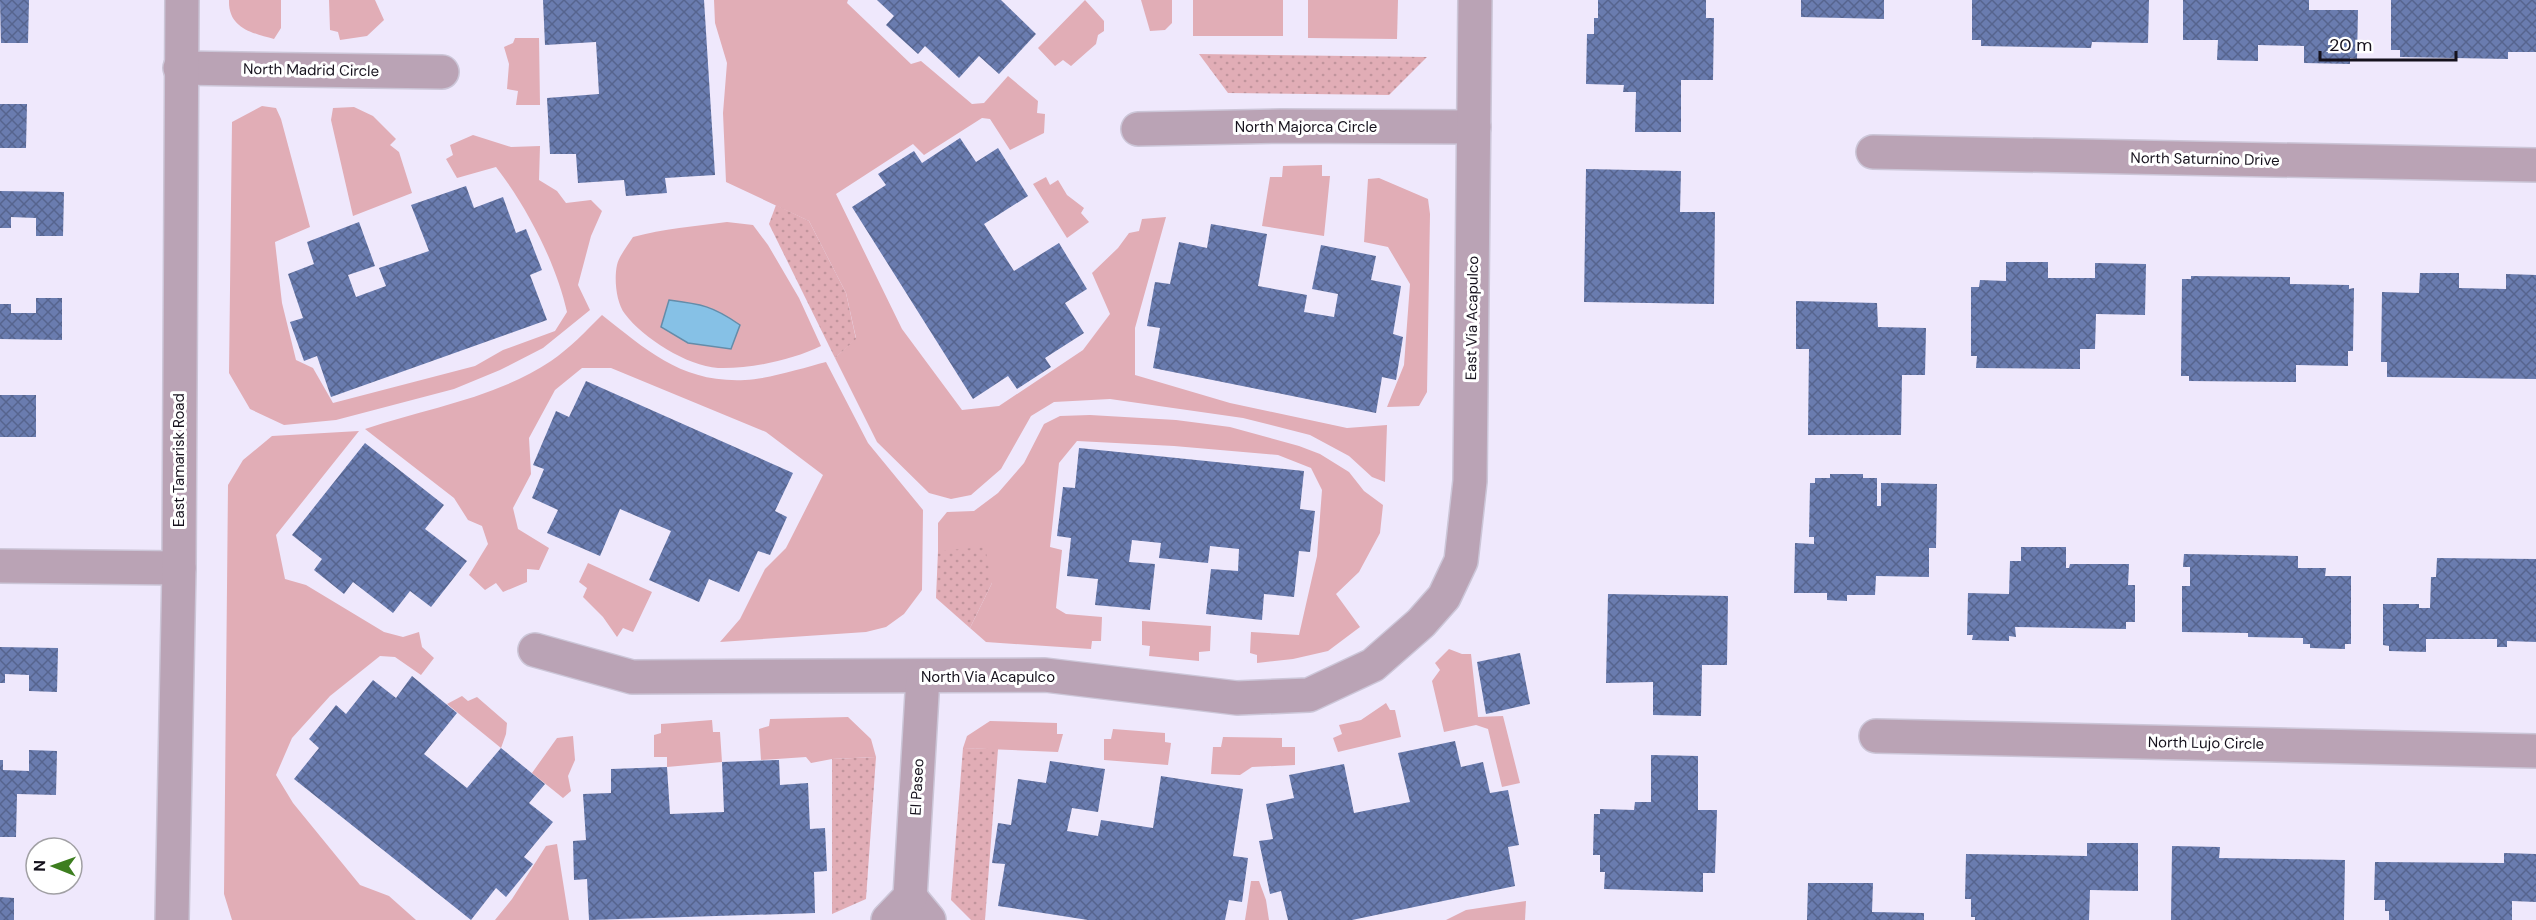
<svg xmlns="http://www.w3.org/2000/svg" width="2536" height="920" font-family="'DM Sans',sans-serif">
  <style>
    .grass { fill: #e1adb6 }
    .garden { fill: url(#garden-dots) }
    .water { fill: #86c1e6; stroke: #648ca9; stroke-width: 1.5 }
    .building { fill: url(#building-cross-hatch) }
    .lines { fill: none; stroke-linecap: round; stroke-linejoin: round }
    .minor-casing { stroke: #ccc6d8; stroke-width: 36 }
    .minor { stroke: #baa3b5; stroke-width: 33 }
    .labels { text-anchor: middle; stroke-width: 6; stroke-linejoin: round; paint-order: stroke }
    .street-label { font-size: 15px; fill: #15111c; stroke: #fff }
  </style>
  <defs>
    <pattern id="garden-dots" width="8" height="8" patternUnits="userSpaceOnUse" patternTransform="scale(1.5)"><rect width="8" height="8" fill="#e1adb6"/><path d="M2 2h.1M6 6h.1" fill="none" stroke="#c0949c" stroke-width="1.8" stroke-linecap="round"/></pattern>
    <pattern id="building-cross-hatch" width="8" height="8" patternUnits="userSpaceOnUse" patternTransform="scale(1.5)"><rect width="8" height="8" fill="#6a7caf"/><path d="M0 0l8 8M0 8l8-8" fill="none" stroke="#56648e"/></pattern>
  </defs>
  <rect width="100%" height="100%" fill="#efe8fc"/>
  <g class="grass">
    <path d="M229,0H281V28L274,39C252,33 228,28 229,0Z"/>
    <polygon points="329,0 375,0 384,20 367,36 340,40 338,32 330,30"/>
    <polygon points="714,0 848,0 847,3 911,64 921,61 972,104 984,103 1008,76 1038,101 1037,113 1045,114 1044,133 1010,150 990,119 982,118 924,155 913,144 836,194 902,329 962,410 999,406 1083,350 1110,314 1092,273 1118,248 1129,233 1139,231 1142,219 1166,217 1135,328 1135,375 1230,403 1347,428 1387,425 1385,482 1372,477 1349,456 1310,435 1243,418 1110,399 1054,402 1031,416 1001,469 971,495 951,499 929,493 877,442 835,358 856,338 846,293 809,221 726,182 723,113 727,63 715,23"/>
    <polygon points="1085,0 1104,21 1104,31 1098,35 1096,44 1071,66 1063,60 1055,66 1038,48"/>
    <polygon points="1141,0 1172,0 1172,23 1165,30 1150,31"/>
    <rect x="1193" y="0" width="90" height="36"/>
    <polygon points="1308,0 1398,0 1397,39 1308,38"/>
    <polygon points="515,38 539,38 540,105 516,105 518,91 507,89 509,64 504,47 513,43"/>
    <path d="M262,106L276,108L281,119L310,227L275,242L282,303L296,360L313,368L333,403L475,366L503,350L555,331L567,312C556,263 527,207 496,167L457,178L446,159L453,155L450,145L473,135L511,147L540,146L539,180L557,191L566,203L591,200L602,211L591,236L578,285L590,310L543,348L500,370L454,389L336,420L284,425L250,409L229,373L232,122Z"/>
    <polygon points="354,107 373,116 396,139 390,145 399,152 412,193 353,216 331,120 333,108"/>
    <polygon points="1322,165 1322,176 1330,176 1324,236 1262,226 1270,177 1282,177 1283,166"/>
    <polygon points="1046,177 1050,185 1058,180 1067,195 1084,208 1081,213 1089,222 1067,238 1033,184"/>
    <polygon points="1379,178 1428,199 1430,214 1427,392 1419,406 1387,407 1404,365 1410,284 1388,247 1364,242 1368,179"/>
    <path d="M727,222L753,225L768,245L799,298L821,346C792,360 751,369 718,368C687,366 643,338 625,314C616,302 614,279 617,265C619,256 628,245 633,237C663,229 695,226 727,222Z"/>
    <path d="M602,315C648,351 682,383 745,380C768,379 803,368 826,362L868,443L923,510L922,590L904,614L886,627L866,632L720,642L740,619L765,569L786,548L823,475L766,432L611,368H582L555,390L529,438L531,474L513,508L518,529L549,548L539,570L527,569V582L503,592L496,583L485,590L469,575L488,544L482,526L468,520L454,498L365,429C427,408 496,398 551,361C570,348 586,331 602,315Z"/>
    <polygon points="1090,415 1176,420 1230,427 1299,446 1320,454 1349,472 1364,491 1383,505 1380,533 1359,572 1336,594 1360,627 1328,651 1293,659 1257,663 1257,655 1250,653 1251,632 1299,635 1317,556 1322,490 1311,468 1278,455 1174,446 1077,441 1059,463 1050,547 1062,550 1056,608 1066,614 1102,617 1101,641 1092,641 1091,649 986,642 970,628 992,583 938,551 938,523 947,512 974,511 998,493 1024,463 1044,424 1060,416"/>
    <polygon points="359,431 276,535 285,579 306,585 384,632 403,637 419,632 422,647 434,658 421,675 395,657 380,656 330,696 292,738 276,775 293,803 360,885 389,896 416,920 232,920 224,894 228,485 243,460 272,436"/>
    <polygon points="588,563 652,592 633,632 623,628 617,637 603,617 583,597 587,588 579,582"/>
    <polygon points="1142,621 1211,626 1210,651 1199,652 1199,661 1149,656 1150,646 1142,645"/>
    <polygon points="1449,649 1462,654 1471,654 1478,717 1503,716 1520,783 1502,787 1488,729 1476,725 1444,732 1432,681 1440,670 1435,663"/>
    <polygon points="462,696 468,701 477,697 507,723 506,734 501,748 447,704"/>
    <polygon points="1386,703 1390,710 1395,710 1401,737 1338,752 1333,738 1342,734 1339,725 1361,720"/>
    <polygon points="848,717 871,739 876,757 832,759 811,763 806,757 761,760 759,729 769,726 770,719"/>
    <polygon points="712,720 713,732 720,732 722,762 667,767 667,757 654,757 654,735 661,733 661,724"/>
    <polygon points="990,721 1057,723 1057,734 1063,734 1058,752 963,748 967,736"/>
    <polygon points="1113,729 1165,733 1165,742 1171,743 1168,765 1104,760 1104,739 1111,739"/>
    <polygon points="573,736 575,760 568,776 571,791 563,798 532,773 557,738"/>
    <polygon points="1223,737 1282,738 1282,747 1295,747 1295,765 1252,767 1240,775 1211,774 1213,747 1221,747"/>
    <polygon points="557,844 569,920 495,920 512,899 546,846"/>
    <polygon points="1251,881 1259,881 1266,900 1269,920 1245,920"/>
    <polygon points="1526,901 1525,920 1446,920 1466,910"/>
  </g>
  <g class="garden">
    <polygon points="1199,54 1427,57 1389,95 1228,93"/>
    <polygon points="776,205 809,221 846,293 856,339 835,358 769,224"/>
    <polygon points="985,547 992,583 970,628 936,598 938,551"/>
    <polygon points="963,748 998,749 985,920 971,920 951,900"/>
    <polygon points="876,757 866,899 832,914 832,759"/>
  </g>
  <path class="water" d="M669,300C701,304 713,306 740,325L731,349L688,343L661,327Z"/>
  <g class="building">
    <polygon points="0,0 29,0 28,43 1,43"/>
    <polygon points="543,0 704,0 715,175 665,178 667,193 626,196 624,180 578,183 576,154 550,154 547,98 599,94 596,42 545,45"/>
    <polygon points="877,0 1001,0 1036,34 999,74 979,56 959,78 925,46 918,54 886,25 894,16"/>
    <polygon points="1598,0 1706,0 1706,18 1714,18 1713,80 1681,80 1681,132 1635,132 1636,92 1623,92 1624,85 1586,84 1587,34 1594,34 1594,18 1598,18"/>
    <polygon points="1801,0 1884,0 1884,19 1801,17"/>
    <polygon points="1972,0 2149,0 2148,43 2092,42 2091,48 1981,46 1981,40 1972,40"/>
    <polygon points="2183,0 2309,0 2309,10 2358,10 2357,59 2350,58 2350,64 2304,63 2304,46 2258,45 2258,61 2217,60 2218,40 2183,40"/>
    <polygon points="2391,0 2536,0 2536,52 2508,52 2508,59 2400,57 2400,50 2391,50"/>
    <polygon points="0,104 27,104 26,148 0,148"/>
    <polygon points="960,138 976,162 998,148 1028,196 984,224 1014,271 1059,243 1087,289 1065,303 1084,333 1045,358 1051,367 1017,389 1008,376 973,399 852,207 886,185 878,174 914,151 922,163"/>
    <polygon points="1586,169 1681,171 1680,212 1715,212 1714,304 1584,302"/>
    <polygon points="466,186 474,208 503,197 516,233 526,229 542,270 530,275 547,320 331,397 317,356 304,361 290,322 303,318 288,274 314,264 307,242 359,222 375,266 348,275 356,297 386,286 379,268 429,251 411,205"/>
    <polygon points="0,191 64,192 63,236 36,236 36,218 11,217 11,228 0,228"/>
    <polygon points="1211,224 1267,234 1258,286 1307,295 1304,312 1334,317 1338,294 1312,289 1321,245 1376,256 1371,280 1401,286 1393,334 1403,337 1396,380 1382,377 1376,413 1153,368 1160,328 1147,326 1155,282 1170,284 1179,242 1207,248"/>
    <polygon points="2006,262 2048,262 2048,278 2095,278 2095,263 2146,264 2145,315 2096,314 2095,349 2080,349 2080,369 1976,368 1977,356 1971,356 1971,287 1979,287 1980,280 2006,281"/>
    <polygon points="2420,273 2459,273 2459,288 2506,289 2506,274 2536,275 2536,379 2387,377 2387,362 2381,362 2382,292 2419,293"/>
    <polygon points="2191,276 2290,277 2290,284 2349,285 2349,289 2354,288 2353,351 2348,351 2348,366 2296,365 2296,382 2189,381 2189,376 2181,376 2182,279 2191,279"/>
    <polygon points="36,298 62,298 62,340 0,339 0,304 11,304 11,313 36,313"/>
    <polygon points="1796,301 1877,303 1878,327 1926,328 1925,375 1902,375 1901,435 1808,435 1809,349 1796,349"/>
    <polygon points="586,381 793,473 775,511 787,517 770,555 758,551 739,592 709,579 699,602 649,580 671,531 620,509 600,556 547,533 558,510 532,498 544,469 533,465 556,411 569,417"/>
    <rect x="0" y="395" width="36" height="42"/>
    <polygon points="365,443 444,505 425,529 467,561 431,607 410,591 393,613 353,582 344,594 314,570 322,559 292,535"/>
    <polygon points="1079,448 1304,471 1300,509 1315,511 1310,552 1299,551 1294,597 1264,594 1262,620 1206,614 1211,569 1238,571 1239,549 1210,546 1208,563 1159,558 1161,543 1132,540 1129,562 1155,564 1150,610 1095,605 1098,579 1067,576 1071,538 1057,536 1063,487 1075,488"/>
    <polygon points="1830,474 1863,474 1863,478 1877,478 1877,506 1881,506 1881,483 1937,484 1936,548 1929,548 1929,577 1876,576 1875,595 1847,595 1847,601 1827,600 1827,593 1794,593 1795,543 1814,544 1814,537 1809,537 1810,483 1815,483 1815,478 1830,478"/>
    <polygon points="2021,547 2066,547 2066,568 2069,568 2070,564 2129,564 2128,585 2135,585 2135,622 2126,622 2126,629 2015,627 2016,637 2009,636 2009,641 1972,640 1973,635 1967,635 1968,593 2009,594 2010,561 2021,561"/>
    <polygon points="2184,554 2298,556 2298,568 2326,568 2325,576 2351,576 2351,644 2345,644 2345,649 2310,648 2310,644 2303,644 2303,638 2248,637 2248,633 2182,632 2182,586 2190,586 2190,567 2183,567"/>
    <polygon points="2437,558 2536,559 2536,642 2507,641 2507,647 2497,647 2497,639 2426,639 2426,652 2389,651 2389,646 2383,645 2383,604 2419,604 2419,608 2430,608 2431,577 2436,577"/>
    <polygon points="1608,594 1728,596 1727,665 1702,665 1701,716 1653,715 1653,682 1606,683"/>
    <polygon points="0,647 58,648 57,692 29,691 29,675 5,674 5,683 0,683"/>
    <polygon points="1520,653 1530,704 1486,714 1477,662"/>
    <polygon points="412,676 457,713 424,754 467,788 501,748 545,784 529,803 553,822 524,857 533,864 506,897 496,888 471,920 294,779 319,748 309,739 336,705 346,714 373,680 396,698"/>
    <polygon points="1455,741 1461,767 1483,762 1490,793 1508,790 1519,845 1508,847 1515,886 1352,920 1288,920 1281,891 1270,894 1259,841 1273,839 1266,804 1294,798 1289,775 1344,764 1354,813 1410,802 1398,753"/>
    <polygon points="29,750 57,751 56,795 17,794 16,837 0,837 0,760 3,760 3,770 29,771"/>
    <polygon points="1651,755 1698,756 1698,810 1717,810 1715,873 1703,873 1703,892 1604,889 1605,872 1600,872 1600,855 1593,855 1594,814 1600,814 1600,809 1634,810 1635,802 1651,802"/>
    <polygon points="779,760 780,785 808,783 810,829 825,828 827,871 814,872 815,913 589,920 587,879 574,880 573,841 586,840 583,794 611,793 611,769 667,767 670,814 724,812 722,762"/>
    <polygon points="1050,761 1105,769 1098,812 1072,808 1067,831 1098,836 1101,820 1153,828 1161,776 1243,789 1233,856 1248,858 1242,902 1229,900 1225,920 1088,920 998,906 1005,864 992,863 998,823 1011,825 1018,779 1046,783"/>
    <polygon points="2087,843 2138,843 2138,891 2090,890 2089,920 1975,920 1975,917 1971,917 1971,899 1965,899 1966,854 2087,856"/>
    <polygon points="2172,846 2220,847 2219,858 2345,860 2344,920 2171,920"/>
    <polygon points="2504,853 2536,854 2536,902 2512,901 2512,920 2389,920 2389,911 2385,911 2385,900 2374,900 2375,862 2504,863"/>
    <polygon points="1808,883 1873,883 1872,912 1924,913 1924,920 1807,920"/>
    <polygon points="0,897 14,898 14,920 0,920"/>
  </g>
  <g class="lines">
    <g class="minor-casing">
      <g id="minor">
        <polyline points="180,68 442,72"/>
        <polyline points="1138,129 1281,126 1474,127"/>
        <polyline points="1873,152 2536,165"/>
        <polyline points="0,566 179,568"/>
        <polyline points="535,650 632,677 1045,675 1237,698 1309,695 1373,665 1421,623 1444,597 1461,561 1470,481 1475,0"/>
        <polyline points="1876,736 2536,751"/>
        <polyline points="910,897 929,920"/>
        <polyline points="172,920 179,568 182,0"/>
        <polyline points="888,920 910,897 923,677"/>
      </g>
    </g>
    <use href="#minor" class="minor"/>
  </g>
  <g class="labels">
    <g class="street-label">
      <text transform="translate(311 70) rotate(1)" y="5">North Madrid Circle</text>
      <text x="1306" y="132">North Majorca Circle</text>
      <text transform="translate(2205 159) rotate(1)" y="5">North Saturnino Drive</text>
      <text transform="translate(1472 318) rotate(-89)" y="5">East Via Acapulco</text>
      <text transform="translate(179 460) rotate(-90)" y="5">East Tamarisk Road</text>
      <text x="988" y="682">North Via Acapulco</text>
      <text transform="translate(2206 743) rotate(1)" y="5">North Lujo Circle</text>
      <text transform="translate(917 787) rotate(-87)" y="5">El Paseo</text>
    </g>
  </g>
  <g transform="translate(54 866) rotate(271)"><circle r="28" fill="#ffffff" stroke="#a1a0a4" stroke-width="1.5"/>
  <path d="M0-4.5L10 22L0 15L-10 22Z" fill="#3d7e1f"/>
  <text y="-9" font-size="16" font-weight="bold" text-anchor="middle" fill="#15111c">N</text>
  </g>
  <path d="M2320 51v9h136v-9" fill="none" stroke="#15111c" stroke-width="3"/>
  <text x="2329" y="51" font-size="18" fill="#15111c" stroke="#ffffff" stroke-width="4.5" paint-order="stroke">20 m</text>
</svg>
